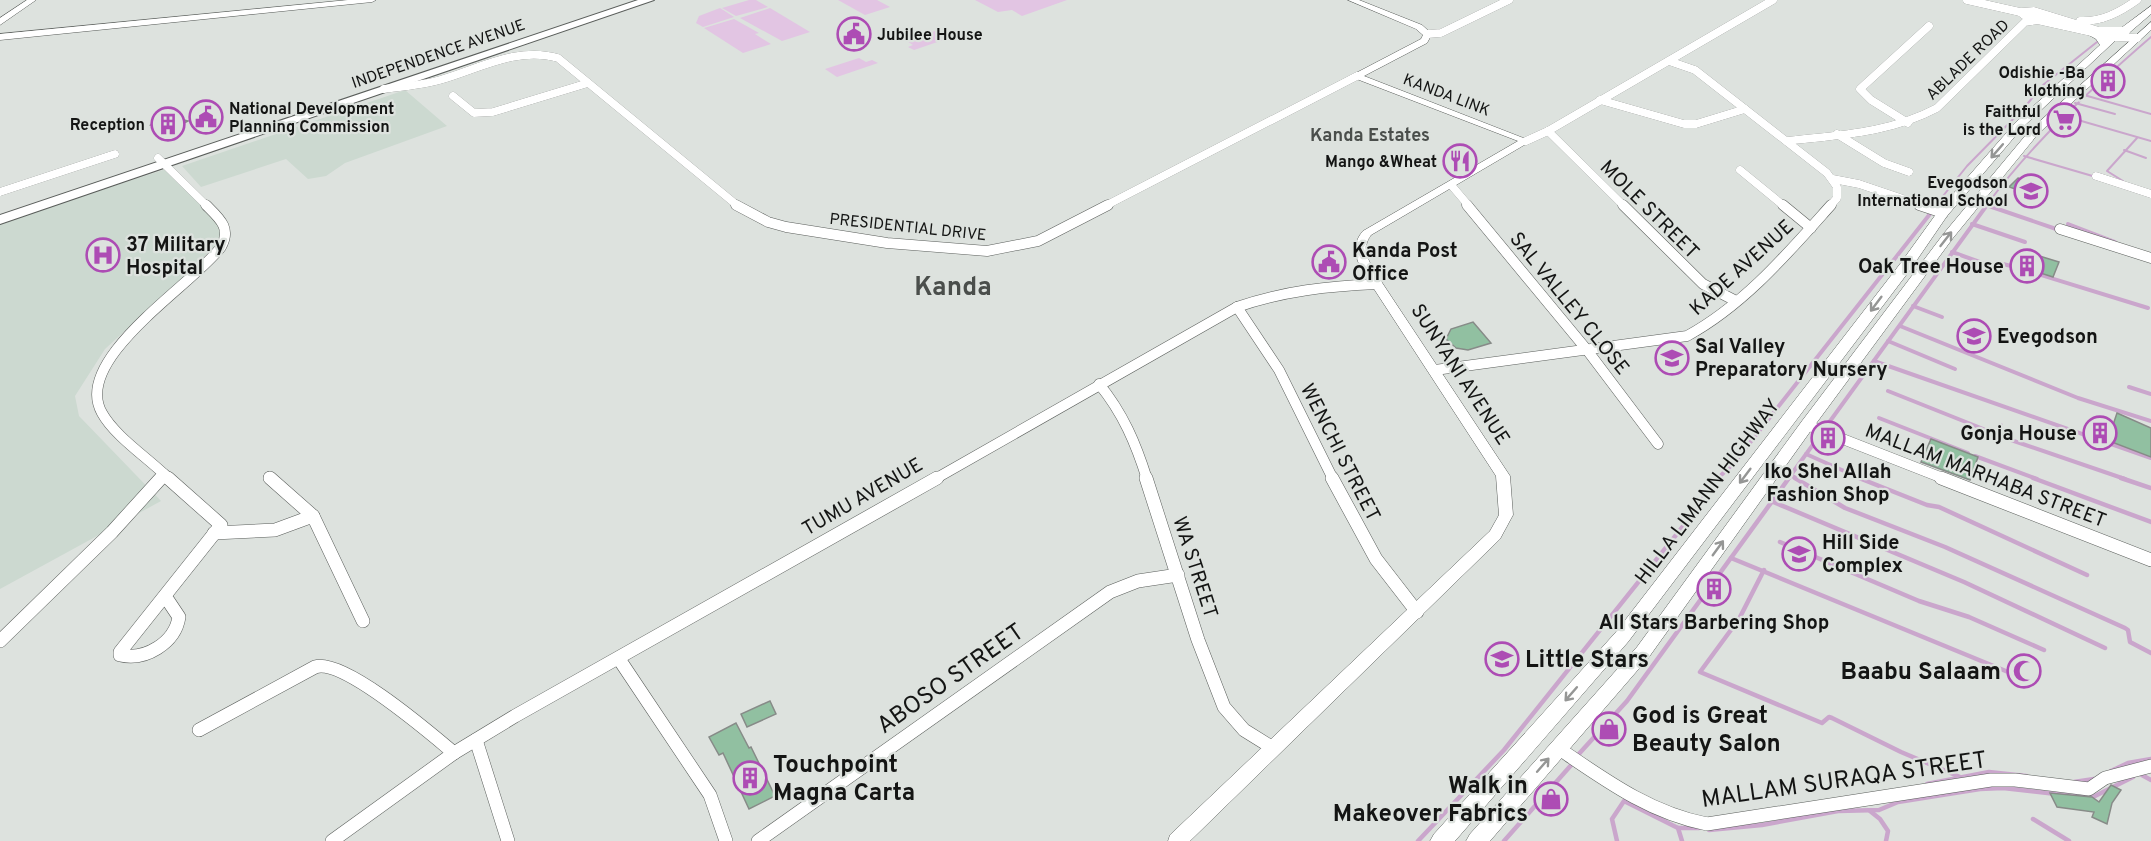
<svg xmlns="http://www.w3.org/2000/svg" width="2151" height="841" font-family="Overpass,sans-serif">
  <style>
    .built { fill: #ccd9d0 }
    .green { fill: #e2c5e3 }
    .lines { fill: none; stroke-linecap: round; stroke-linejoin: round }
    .stream-far2 { stroke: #caa6cc; stroke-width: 2 }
    .stream-far1 { stroke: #caa6cc; stroke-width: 4 }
    .stream { stroke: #caa6cc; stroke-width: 4.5 }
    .building { fill: #91c0a1; stroke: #878b88; stroke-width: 1.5 }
    .minor-far2-casing { stroke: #5a5e5b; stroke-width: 8 }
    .minor-far1-casing { stroke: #5a5e5b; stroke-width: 11 }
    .minor-casing { stroke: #5a5e5b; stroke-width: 14 }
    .tertiary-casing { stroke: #5a5e5b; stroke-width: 1 }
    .secondary-casing { stroke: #5a5e5b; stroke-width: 1 }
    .trunk-casing { stroke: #5a5e5b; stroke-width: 2 }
    .minor-far2 { stroke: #fff; stroke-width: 8 }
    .minor-far1 { stroke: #fff; stroke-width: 10 }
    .minor { stroke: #fff; stroke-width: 13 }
    .tertiary { fill: #fff; fill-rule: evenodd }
    .secondary { fill: #fff; fill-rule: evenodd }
    .trunk { fill: #fff; fill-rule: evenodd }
    .oneway { stroke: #959695 }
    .labels { text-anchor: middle; stroke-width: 4.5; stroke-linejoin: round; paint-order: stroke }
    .far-poi-label { font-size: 16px; font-weight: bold; fill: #141514; stroke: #dde2de; text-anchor: end }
    .far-street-label { font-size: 16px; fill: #141514; stroke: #dde2de }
    .far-neighbourhood-label { font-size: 18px; font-weight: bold; fill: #4a4e4b; stroke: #dde2de }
    .street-label { font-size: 20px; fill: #141514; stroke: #dde2de }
    .poi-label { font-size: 20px; font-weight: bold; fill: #141514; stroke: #dde2de; text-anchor: start }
    .near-poi-label { font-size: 24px; font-weight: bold; fill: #141514; stroke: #dde2de; text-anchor: start }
    .near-street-label { font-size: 24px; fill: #141514; stroke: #dde2de }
    .district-label { font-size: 26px; font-weight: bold; fill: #4a4e4b; stroke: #dde2de }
  </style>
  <rect width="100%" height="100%" fill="#dde2de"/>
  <g class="built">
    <polygon points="405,90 447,126 345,163 326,176 308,179 286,159 201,187 182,166"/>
    <polygon points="166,169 220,223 222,238 189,272 105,349 75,396 79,416 161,501 0,589 0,223"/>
  </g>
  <g class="green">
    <polygon points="749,0 756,0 768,7 736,16 722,8"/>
    <polygon points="838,0 877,0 890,7 865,15"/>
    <polygon points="975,0 1067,0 1022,16 1012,10 998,12"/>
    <polygon points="720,8 734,17 703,27 696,23 699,16"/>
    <polygon points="770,8 810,32 782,41 740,18"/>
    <polygon points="734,19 759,33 755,34 771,44 743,53 704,28"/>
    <polygon points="935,31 949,38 914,50 908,47 913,45 907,41"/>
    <polygon points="859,58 866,62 872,60 878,63 837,77 825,69"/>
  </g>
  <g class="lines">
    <g class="stream-far2">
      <polyline points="2103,78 2117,82"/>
      <polyline points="2084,95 2151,114"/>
      <polyline points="2075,103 2115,114"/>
      <polyline points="2064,116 2151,141"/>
      <polyline points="2124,150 2146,158"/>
      <polyline points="2024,156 2096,177"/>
      <polyline points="2123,181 2107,171 2137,138"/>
      <polyline points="1986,205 1990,206"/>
      <polyline points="1935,206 1967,166 2024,108 2043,85 2097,42"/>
      <path d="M1986,206C2033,142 2091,89 2151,37"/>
    </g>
    <g class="stream-far1">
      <polyline points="1986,205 2059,230"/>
      <polyline points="1972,224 2025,242"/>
      <polyline points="2068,224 2115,242"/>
      <polyline points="1952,252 1991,266 2003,264 2015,267 2148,308"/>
      <polyline points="1913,306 1942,317"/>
      <polyline points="1900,326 2078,398 2151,421"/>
      <polyline points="1888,341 1955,369"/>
      <polyline points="1874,361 2151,458"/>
      <polyline points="2129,387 2151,394"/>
      <polyline points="1888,391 2011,440 2125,479"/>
      <polyline points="1879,418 1968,453"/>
      <polyline points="1997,435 2001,425"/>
      <polyline points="1806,454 1862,479"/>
      <polyline points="1975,456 2037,479"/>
      <polyline points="1791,475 1797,479"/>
      <polyline points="1717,479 1734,463 1937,205"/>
      <polyline points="1788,479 1987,205"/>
    </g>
    <g class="stream">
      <polyline points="1795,478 1845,508 1945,547 2125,628 2128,630 2130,642 2151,653"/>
      <polyline points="1859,478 1927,505 1939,507 2087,575"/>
      <polyline points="2033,478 2151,522"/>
      <polyline points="2121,478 2151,488"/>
      <polyline points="1771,501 1964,582 2105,648"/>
      <polyline points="1780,542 1919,601 1969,617 2044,650"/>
      <polyline points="1731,558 2013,674"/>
      <polyline points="1764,570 1739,619 1700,672 1822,723 1829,717 1832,718 1901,752 1960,777"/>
      <polyline points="1577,756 1627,701 1789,478"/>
      <polyline points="2111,771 2128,763 2151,759"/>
      <polyline points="2140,774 2151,780"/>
      <polyline points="2074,782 2094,779"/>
      <polyline points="1927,784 1989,772 2026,776"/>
      <polyline points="1870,811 1880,819 1888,831 1886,841"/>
      <polyline points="2033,819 2069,841"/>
      <polyline points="1678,828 1682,841"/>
      <polyline points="1709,830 1762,825 1838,811 1879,810 1898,802 1980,789 2003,788 2091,798 2133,777"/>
      <polyline points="1418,841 1504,750 1700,505 1705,493 1719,478"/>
      <polyline points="1504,841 1573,763"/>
      <polyline points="1617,841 1612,819 1624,801 1678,828 1699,828"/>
    </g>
  </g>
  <g class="building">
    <polygon points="168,116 188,121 171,130 151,125"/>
    <polygon points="2018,178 2044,187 2036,196 2009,187"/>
    <polygon points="2033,254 2059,262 2053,277 2022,267"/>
    <polygon points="1473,322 1491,343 1468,350 1456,348 1446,339 1451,329"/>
    <polygon points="1969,328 1988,336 1982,345 1961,337"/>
    <polygon points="2117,413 2151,428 2151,457 2091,434 2093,425 2111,431"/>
    <polygon points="1931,439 1978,457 1970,480 1921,462"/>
    <polygon points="770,701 776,714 747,727 741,714"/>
    <polygon points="736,723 749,748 751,747 775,796 749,809 723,753 719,755 709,737"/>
    <polygon points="2111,785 2121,790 2112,803 2107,824 2092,817 2094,812 2057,807 2050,793 2092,797 2099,802"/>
  </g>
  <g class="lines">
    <g class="minor-far2-casing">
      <g id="minor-far2">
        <polyline points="1967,0 2020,12"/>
        <path d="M2080,21C2102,22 2120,12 2137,0"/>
        <polyline points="2126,31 2099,31 2034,11 2020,12 2028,18 2114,37 2137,38"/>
        <polyline points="1428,34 1441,33 1509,0"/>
        <polyline points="1669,61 1695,70 1827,173 1837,187 1837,198 1830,206"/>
        <path d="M384,89C403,87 422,85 440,80C479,69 517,46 558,58L738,206"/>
        <polyline points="453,96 474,113 493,112 588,83"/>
        <polyline points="1600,100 1684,124 1696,124 1745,109"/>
        <polyline points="1908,123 1871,100 1860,89 1929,26"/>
        <polyline points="1548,131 1624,206"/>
        <polyline points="1837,134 1884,163 1909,172"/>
        <polyline points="1526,141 1548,131 1773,0"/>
        <path d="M1787,141C1839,135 1890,133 1937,108L2025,22L2039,20"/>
        <polyline points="158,158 207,206"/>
        <polyline points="1740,170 1784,206"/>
        <polyline points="2096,176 2151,194"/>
        <polyline points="1833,179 1859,184 1924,206"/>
        <polyline points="1452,186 1469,206"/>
        <polyline points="0,192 115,154"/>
        <polyline points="1105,206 1357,76"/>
      </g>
    </g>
    <g class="minor-far1-casing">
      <g id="minor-far1">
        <polyline points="736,205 768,222 786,227 887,243 987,251 1038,241 1108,205"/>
        <polyline points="1467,205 1587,350 1658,444"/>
        <polyline points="1623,205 1703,284 1736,301"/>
        <polyline points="1783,205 1811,228"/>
        <polyline points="1919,205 1943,213"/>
        <polyline points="2060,229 2151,258"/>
        <polyline points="1237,307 1279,370 1333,479"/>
        <path d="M1435,370L1687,336C1744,305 1788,253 1831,205"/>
        <path d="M1099,384C1123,413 1136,444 1147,479"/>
        <polyline points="1807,425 1945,479"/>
        <polyline points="164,474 170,479"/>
        <polyline points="269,477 272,479"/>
        <path d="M159,479L164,474C145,456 114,435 102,413C71,359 194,284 221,247C232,228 219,218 206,205"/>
        <path d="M935,479L1237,307C1283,291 1329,286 1377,284"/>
      </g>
    </g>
    <g class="minor-casing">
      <g id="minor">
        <polyline points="270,478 313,516"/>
        <polyline points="1146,478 1198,640 1224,707 1244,730 1273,748"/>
        <polyline points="1332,478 1376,559 1417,612"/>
        <polyline points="1941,478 2151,560"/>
        <polyline points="214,533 275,530 313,516 363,621"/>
        <path d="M165,596L179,617C175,643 145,661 120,655V652L221,525L168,478"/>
        <polyline points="0,641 112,532 161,478"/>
        <polyline points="619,659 710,795 726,841"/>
        <path d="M199,730L315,667C343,658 430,733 454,753"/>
        <polyline points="476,740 508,841"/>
        <path d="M1558,748C1605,780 1650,813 1707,824L1991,780H2015L2089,789L2105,778L2151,766"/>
        <polyline points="332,841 454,753 515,716 937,478"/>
        <polyline points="758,841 1110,592 1138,581 1178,575"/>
      </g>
    </g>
    <g class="tertiary-casing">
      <g id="tertiary">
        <polygon points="27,0 36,0 0,25 0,18"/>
        <polygon points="348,0 376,0 372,2 0,40 0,34"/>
        <path d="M1348,0H1359L1422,25L1432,34L1427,43L1364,76L1531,141L1371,235C1361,248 1368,260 1375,272L1510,476L1513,515L1500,539L1190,841H1168L1170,835L1490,531L1499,515L1496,476L1363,272C1355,257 1351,245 1363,231L1518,141L1354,78V74L1421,39L1423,35L1416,29Z"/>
      </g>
    </g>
    <g class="secondary-casing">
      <g id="secondary">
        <polygon points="2151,6 2151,14 2129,33 2117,39 2023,127 1947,216 1910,270 1628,642 1455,841 1430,841 1434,834 1616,632 1900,264 1939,210 2015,123 2100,45 2096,39 2087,34 2087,30 2093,30 2106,39"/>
        <polygon points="2151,22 2151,30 2038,134 1953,238 1812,429 1649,657 1490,841 1466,841 1470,834 1637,647 1802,421 1945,232 2030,130"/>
      </g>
    </g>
    <g class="trunk-casing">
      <polygon id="trunk" points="638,0 654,0 0,224 0,215"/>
    </g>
    <use href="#minor-far2" class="minor-far2"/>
    <use href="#minor-far1" class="minor-far1"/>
    <use href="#minor" class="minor"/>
    <use href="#tertiary" class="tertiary"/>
    <use href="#secondary" class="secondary"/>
    <use href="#trunk" class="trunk"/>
  </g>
  <defs><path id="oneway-shaft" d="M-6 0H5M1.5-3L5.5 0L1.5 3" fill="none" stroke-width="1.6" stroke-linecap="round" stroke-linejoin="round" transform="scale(1.5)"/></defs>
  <g class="oneway">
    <use href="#oneway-shaft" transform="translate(1997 151) rotate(131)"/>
    <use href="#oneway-shaft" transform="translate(1946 239) rotate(-52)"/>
    <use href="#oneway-shaft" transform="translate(1876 304) rotate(127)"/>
    <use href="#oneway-shaft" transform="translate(1745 476) rotate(127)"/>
    <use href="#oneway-shaft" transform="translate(1718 548) rotate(-54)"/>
    <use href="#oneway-shaft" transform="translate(1571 694) rotate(131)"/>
    <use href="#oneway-shaft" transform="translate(1543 765) rotate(-49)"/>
  </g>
  <defs>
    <g id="civic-ring" transform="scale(1.725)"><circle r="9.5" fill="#dde2de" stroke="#ad4cb4" stroke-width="1.5"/><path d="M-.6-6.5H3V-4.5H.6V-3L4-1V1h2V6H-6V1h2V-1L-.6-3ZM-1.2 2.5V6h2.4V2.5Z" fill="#ad4cb4"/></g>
    <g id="building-ring" transform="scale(1.725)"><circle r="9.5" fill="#dde2de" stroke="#ad4cb4" stroke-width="1.5"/><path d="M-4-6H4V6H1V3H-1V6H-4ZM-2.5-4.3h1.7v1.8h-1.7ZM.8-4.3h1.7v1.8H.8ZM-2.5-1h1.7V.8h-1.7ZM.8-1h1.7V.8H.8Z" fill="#ad4cb4"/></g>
    <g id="supermarket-ring" transform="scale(1.725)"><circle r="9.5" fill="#dde2de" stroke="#ad4cb4" stroke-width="1.5"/><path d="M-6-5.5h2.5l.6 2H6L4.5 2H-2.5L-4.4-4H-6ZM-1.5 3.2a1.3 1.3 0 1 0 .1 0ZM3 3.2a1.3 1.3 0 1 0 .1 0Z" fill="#ad4cb4"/></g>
    <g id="restaurant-ring" transform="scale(1.725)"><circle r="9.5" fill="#dde2de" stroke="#ad4cb4" stroke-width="1.5"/><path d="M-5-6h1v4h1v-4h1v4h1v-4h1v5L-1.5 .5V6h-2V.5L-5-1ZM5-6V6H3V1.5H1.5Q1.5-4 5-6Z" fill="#ad4cb4"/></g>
    <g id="school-ring" transform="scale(1.725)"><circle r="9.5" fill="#dde2de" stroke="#ad4cb4" stroke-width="1.5"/><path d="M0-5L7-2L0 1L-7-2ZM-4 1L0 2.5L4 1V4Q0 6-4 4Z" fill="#ad4cb4"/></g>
    <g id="hospital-ring" transform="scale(1.725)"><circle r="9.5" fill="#dde2de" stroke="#ad4cb4" stroke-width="1.5"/><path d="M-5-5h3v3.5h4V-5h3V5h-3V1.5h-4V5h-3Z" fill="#ad4cb4"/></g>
    <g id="mosque-ring" transform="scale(1.725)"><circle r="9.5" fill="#dde2de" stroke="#ad4cb4" stroke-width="1.5"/><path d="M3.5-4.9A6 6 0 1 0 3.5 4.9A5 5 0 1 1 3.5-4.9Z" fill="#ad4cb4"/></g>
    <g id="shop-ring" transform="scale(1.725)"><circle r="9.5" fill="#dde2de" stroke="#ad4cb4" stroke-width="1.5"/><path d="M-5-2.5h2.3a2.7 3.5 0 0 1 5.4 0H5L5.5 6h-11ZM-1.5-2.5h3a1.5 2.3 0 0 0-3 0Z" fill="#ad4cb4"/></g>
  </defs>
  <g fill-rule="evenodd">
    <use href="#civic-ring" x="854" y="34"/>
    <use href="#building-ring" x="2108" y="81"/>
    <use href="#civic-ring" x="206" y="117"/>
    <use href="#supermarket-ring" x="2064" y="120"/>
    <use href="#building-ring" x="168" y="124"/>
    <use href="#restaurant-ring" x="1460" y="161"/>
    <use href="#school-ring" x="2031" y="191"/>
    <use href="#hospital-ring" x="103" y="255"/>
    <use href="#civic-ring" x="1329" y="262"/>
    <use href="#building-ring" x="2027" y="266"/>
    <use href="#school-ring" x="1974" y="336"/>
    <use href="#school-ring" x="1672" y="358"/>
    <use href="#building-ring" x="2100" y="433"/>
    <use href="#building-ring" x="1828" y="438"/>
    <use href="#school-ring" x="1799" y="554"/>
    <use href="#building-ring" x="1714" y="589"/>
    <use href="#school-ring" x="1502" y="659"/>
    <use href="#mosque-ring" x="2024" y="671"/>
    <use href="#shop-ring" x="1609" y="729"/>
    <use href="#building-ring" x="750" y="778"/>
    <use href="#shop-ring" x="1551" y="799"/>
  </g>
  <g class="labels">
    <g class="far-poi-label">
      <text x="877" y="40" text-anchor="start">Jubilee House</text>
      <text x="2085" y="78">Odishie -Ba<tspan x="2085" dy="18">klothing</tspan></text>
      <text x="229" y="114" text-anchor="start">National Development<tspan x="229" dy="18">Planning Commission</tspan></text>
      <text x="2041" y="117">Faithful<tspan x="2041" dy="18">is the Lord</tspan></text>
      <text x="145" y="130">Reception</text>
      <text x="1437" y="167">Mango &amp;Wheat</text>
      <text x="2008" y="188">Evegodson<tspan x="2008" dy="18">International School</tspan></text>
    </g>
    <g class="far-street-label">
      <text transform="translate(438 53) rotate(-19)" y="6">INDEPENDENCE AVENUE</text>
      <text transform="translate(1967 59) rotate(-44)" y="6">ABLADE ROAD</text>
      <text transform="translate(1447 94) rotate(21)" y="6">KANDA LINK</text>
      <text transform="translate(908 226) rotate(6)" y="6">PRESIDENTIAL DRIVE</text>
    </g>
    <g class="far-neighbourhood-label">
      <text x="1370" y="141">Kanda Estates</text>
    </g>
    <g class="street-label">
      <text transform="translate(1650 209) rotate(45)" y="7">MOLE STREET</text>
      <text transform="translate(1741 267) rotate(-42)" y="7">KADE AVENUE</text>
      <text transform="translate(1570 303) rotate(51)" y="7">SAL VALLEY CLOSE</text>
      <text transform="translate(1461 374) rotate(57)" y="7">SUNYANI AVENUE</text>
      <text transform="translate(1341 452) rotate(63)" y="7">WENCHI STREET</text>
      <text transform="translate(1986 475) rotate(21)" y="7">MALLAM MARHABA STREET</text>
      <text transform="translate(1707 491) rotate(-53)" y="7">HILLA LIMANN HIGHWAY</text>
      <text transform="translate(862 496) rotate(-30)" y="7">TUMU AVENUE</text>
      <text transform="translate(1196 567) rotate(72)" y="7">WA STREET</text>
    </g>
    <g class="poi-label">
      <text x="126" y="251">37 Military<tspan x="126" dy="23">Hospital</tspan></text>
      <text x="1352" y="257">Kanda Post<tspan x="1352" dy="23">Office</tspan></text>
      <text x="2004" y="273" text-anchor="end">Oak Tree House</text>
      <text x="1997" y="343">Evegodson</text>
      <text x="1695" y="353">Sal Valley<tspan x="1695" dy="23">Preparatory Nursery</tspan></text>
      <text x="2077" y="440" text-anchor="end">Gonja House</text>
      <text x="1828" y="478" text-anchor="middle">Iko Shel Allah<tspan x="1828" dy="23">Fashion Shop</tspan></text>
      <text x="1822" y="549">Hill Side<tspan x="1822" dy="23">Complex</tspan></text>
      <text x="1714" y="629" text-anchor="middle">All Stars Barbering Shop</text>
    </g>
    <g class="near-poi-label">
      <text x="1525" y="667">Little Stars</text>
      <text x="2001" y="679" text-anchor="end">Baabu Salaam</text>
      <text x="1632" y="723">God is Great<tspan x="1632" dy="28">Beauty Salon</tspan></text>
      <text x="773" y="772">Touchpoint<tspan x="773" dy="28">Magna Carta</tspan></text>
      <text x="1528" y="793" text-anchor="end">Walk in<tspan x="1528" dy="28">Makeover Fabrics</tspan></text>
    </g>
    <g class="near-street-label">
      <text transform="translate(950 678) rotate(-35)" y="8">ABOSO STREET</text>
      <text transform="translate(1844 779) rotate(-8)" y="8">MALLAM SURAQA STREET</text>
    </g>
    <g class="district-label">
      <text x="953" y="295">Kanda</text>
    </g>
  </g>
</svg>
